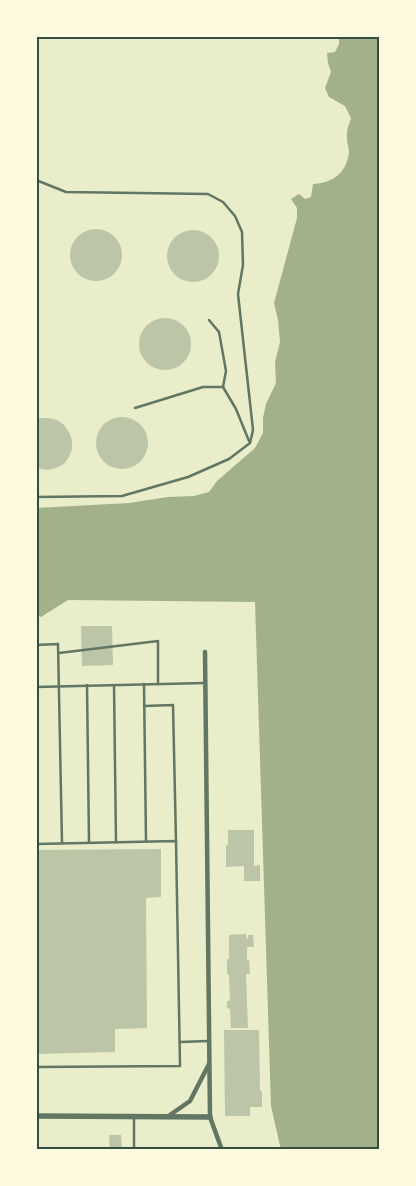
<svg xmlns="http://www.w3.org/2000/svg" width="416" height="1186" font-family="Quicksand,sans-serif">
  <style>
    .water { fill: #a3b18a }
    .building { fill: #bcc5a7 }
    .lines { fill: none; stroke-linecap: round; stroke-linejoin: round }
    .service { stroke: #617663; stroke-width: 2.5 }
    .minor { stroke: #617663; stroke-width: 4.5 }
    .tertiary { stroke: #617663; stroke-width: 5.5 }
    .neatline { fill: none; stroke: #344e41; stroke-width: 2 }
  </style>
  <rect width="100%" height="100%" fill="#e9edc9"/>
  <path class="water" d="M339,36H380V1150H281L271,1106L255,602L68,600L41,617L36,615V508L129,503L168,497L194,496L209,492L217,481L255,448L263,433V418L266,404L276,383L275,362L280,342L278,320L274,303L297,218V208L291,199L299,194L305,199L311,197L313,184C332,183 346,174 349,153C349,147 346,140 347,133C347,128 350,123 351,118L345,106L329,97L325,88L331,72L328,63L327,53L335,52L339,44Z"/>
  <g class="building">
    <circle cx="96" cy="255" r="26"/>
    <circle cx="193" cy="256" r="26"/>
    <circle cx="165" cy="344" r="26"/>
    <circle cx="122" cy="443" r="26"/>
    <polygon points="40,418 49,418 57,420 64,425 69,432 72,440 72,449 69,457 64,464 56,468 48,470 36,468 36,420"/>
    <polygon points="81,626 112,626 113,665 82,666"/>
    <polygon points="228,830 254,830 254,866 260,865 260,881 244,881 244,866 226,867 226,845 228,845"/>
    <polygon points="161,849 161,897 146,898 147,1028 115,1029 115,1052 36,1054 36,850"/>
    <polygon points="246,934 247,939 248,939 248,935 253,935 254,947 247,947 247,960 249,960 250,974 246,974 248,1028 231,1028 230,1009 227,1008 227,1001 230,1001 229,975 227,974 227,959 229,959 229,935"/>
    <polygon points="224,1030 259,1030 260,1091 262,1091 262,1107 250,1107 250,1116 225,1116"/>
    <polygon points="109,1135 121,1135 122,1150 110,1150"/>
  </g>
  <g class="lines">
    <g class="service">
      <polyline points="36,180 66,192 208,194 223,202 235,216 242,232 243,265 238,294 253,430 250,443 229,459 188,477 122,496 36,497"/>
      <polyline points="209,320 219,332 226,371 223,387"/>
      <polyline points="135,408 203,387 223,387 236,409 249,441"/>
      <polyline points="36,645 58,644 62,843"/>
      <polyline points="59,653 158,641 158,684"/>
      <polyline points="144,684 146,841"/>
      <polyline points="87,685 89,842"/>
      <polyline points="114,685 116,842"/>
      <polyline points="36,687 205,683"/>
      <polyline points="144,706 173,705 176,841"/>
      <polyline points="36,844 176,841 180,1066 36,1067"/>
      <polyline points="180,1042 208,1041"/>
      <polyline points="134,1117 134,1150"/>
    </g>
    <g class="minor">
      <polyline points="205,652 210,1117 222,1150"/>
      <polyline points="167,1117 190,1101 209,1064"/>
    </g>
    <polyline class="tertiary" points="36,1116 210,1117"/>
  </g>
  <rect width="416" height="1186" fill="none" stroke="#fefae0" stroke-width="75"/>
  <rect x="38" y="38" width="340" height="1110" class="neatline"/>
</svg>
